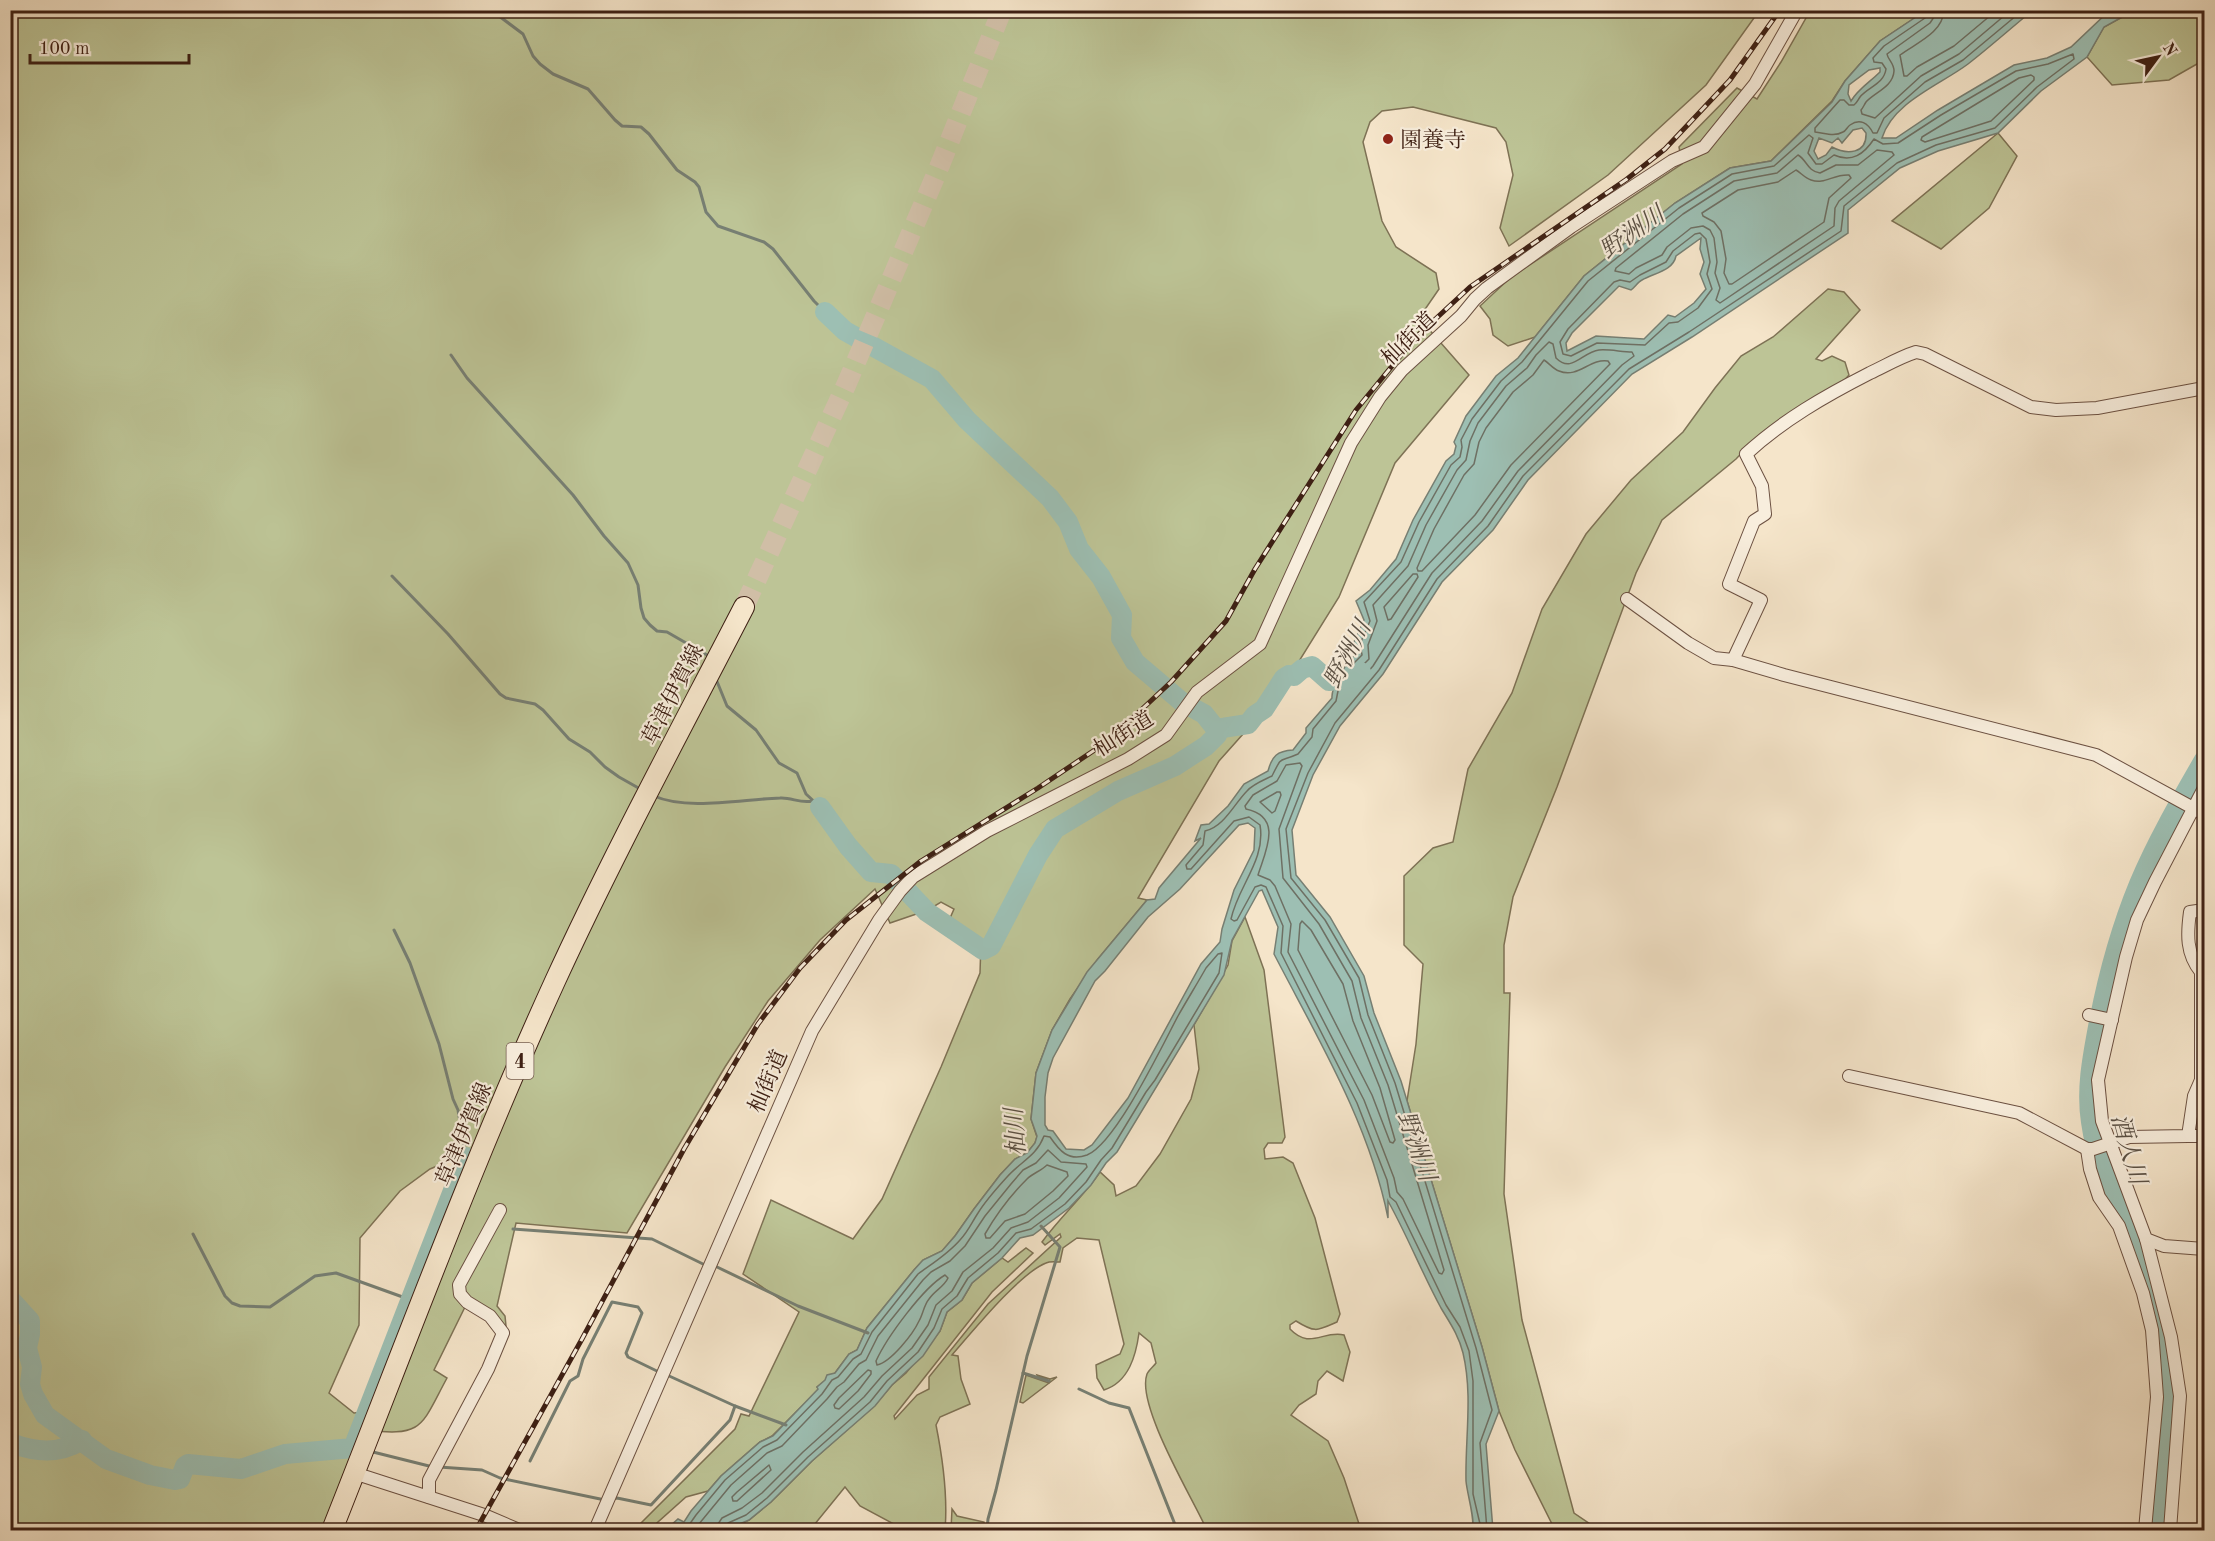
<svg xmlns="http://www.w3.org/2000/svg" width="2215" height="1541" font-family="'Old Standard TT','Noto Serif JP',serif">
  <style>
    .green { fill: #bdc496; stroke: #7e7255; stroke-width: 1.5; fill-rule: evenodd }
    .water { fill: #9dbfb3; stroke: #777f73; stroke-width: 1.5; fill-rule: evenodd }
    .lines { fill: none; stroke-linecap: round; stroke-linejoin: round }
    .shore { stroke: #6e7064; stroke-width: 1.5 }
    .stream { stroke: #777f73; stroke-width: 3 }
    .river { stroke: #9dbfb3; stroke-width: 20 }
    .primary-tunnel { stroke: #d0bea6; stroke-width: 20; stroke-dasharray: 20 10; stroke-linecap: butt }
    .minor-casing { stroke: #6c5142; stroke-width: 14 }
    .primary-casing { stroke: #3e2014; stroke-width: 22 }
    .minor { stroke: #f8eedd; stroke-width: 12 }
    .primary { stroke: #f5e5ca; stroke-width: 20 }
    .rail-casing { stroke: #3e2014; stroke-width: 5 }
    .rail { stroke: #f8eedd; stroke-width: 3; stroke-dasharray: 9; stroke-linecap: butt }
    .poi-dot { fill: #8f2418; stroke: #f8eedd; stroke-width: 2 }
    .labels { text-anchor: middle; stroke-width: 4.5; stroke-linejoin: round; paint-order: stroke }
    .shield { fill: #f8eedd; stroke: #765e50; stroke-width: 1.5 }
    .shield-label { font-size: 21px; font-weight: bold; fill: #3e2014 }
    .poi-label { font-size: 22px; fill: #3e2014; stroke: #f8eedd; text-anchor: start }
    .street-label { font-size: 22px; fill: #3e2014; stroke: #f8eedd }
    .water-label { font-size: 24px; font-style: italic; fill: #5a5044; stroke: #f8eedd }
  </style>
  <rect width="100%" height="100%" fill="#f5e5ca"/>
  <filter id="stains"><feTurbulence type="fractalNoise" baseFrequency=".00333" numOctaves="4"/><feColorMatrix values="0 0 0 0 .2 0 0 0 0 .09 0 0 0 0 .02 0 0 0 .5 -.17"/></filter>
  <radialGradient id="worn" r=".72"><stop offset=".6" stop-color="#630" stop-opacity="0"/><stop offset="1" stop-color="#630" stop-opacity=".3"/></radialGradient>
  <g class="green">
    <path d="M10,11H1759L1706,85L1608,175L1509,246L1500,228L1513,175L1506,142L1496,128L1413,107L1382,111L1370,122L1363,142L1382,221L1396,247L1436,273L1439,289L1419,318L1469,375L1395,463L1339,597L1278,695L1219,761L1138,898L1147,900L1098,959L1070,999L1052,1030L1036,1073L1031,1119L1037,1137L1035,1143L1027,1153L1015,1159L1000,1175L974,1209L955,1236L942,1251L923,1260L914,1270L867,1328L857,1350L849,1354L835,1373L817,1387L819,1389L772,1436L760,1442L721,1476L708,1491L686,1497L649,1530H634L735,1429L741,1414L749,1416L799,1312L743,1274L771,1200L853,1239L882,1199L941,1067L980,973L981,942L947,925L954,909L941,902L928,910L890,923L875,889L820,940L768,1001L725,1067L627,1233L516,1223L497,1306L505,1316L506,1326L466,1305L434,1370L447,1378C421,1426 424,1437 366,1430L323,1530H11ZM449,1161L481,1166L389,1410L354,1413L329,1393L359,1325L360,1238L400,1191L430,1169Z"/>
    <polygon points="1810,11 1925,11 1880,41 1845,81 1832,101 1771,161 1730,168 1675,203 1584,276 1535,337 1508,346 1493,335 1490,319 1480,306 1510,278 1682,164 1679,147 1737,88 1757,99 1781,62"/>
    <polygon points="2133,11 2204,11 2204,60 2169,80 2112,85 2087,57 2104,27"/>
    <polygon points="1998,133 2017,156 1989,208 1941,249 1892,221"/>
    <polygon points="1828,289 1844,292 1860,310 1816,359 1822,361 1832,356 1845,362 1849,375 1841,384 1756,438 1736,459 1662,520 1636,573 1557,787 1513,897 1504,945 1504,993 1510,993 1504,1194 1522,1320 1574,1513 1599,1530 1555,1530 1515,1450 1499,1411 1482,1347 1407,1101 1416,1044 1423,964 1404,945 1404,876 1433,848 1453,842 1468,769 1512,693 1542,609 1586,534 1631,480 1683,432 1715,388 1741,356 1773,337"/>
    <path d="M1245,917L1264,970L1285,1137L1282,1143H1268L1264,1149L1265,1159L1283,1157L1293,1163L1315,1218L1340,1314L1337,1322C1317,1331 1315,1333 1296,1321L1290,1325V1329C1310,1350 1323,1330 1344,1335L1350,1352L1343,1381L1327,1371L1318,1381L1316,1394L1299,1405L1291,1415L1328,1441L1344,1478L1361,1530H1180V1528L1204,1524C1190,1494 1136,1404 1147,1374C1149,1370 1154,1366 1156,1363L1151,1343L1139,1333C1136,1355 1129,1382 1104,1390L1097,1378L1096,1365L1120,1354L1124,1344L1099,1240L1077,1238L1063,1248L1060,1262C1056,1262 1050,1261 1046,1263C1020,1273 972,1332 952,1355L958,1356L961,1379L970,1404L940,1417L936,1425C943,1460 948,1495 945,1530H905L860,1506L845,1487L810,1530H729L749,1520L771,1502L812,1461L874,1406L892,1385L906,1373L940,1331L947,1312L962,1300L972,1283L1002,1258L1008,1262L1026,1248L1033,1253L992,1292L894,1416L895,1419L917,1395L929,1389V1377L988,1304L1061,1237L1060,1234L1045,1245L1042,1242C1060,1217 1083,1197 1100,1172L1114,1185L1116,1196L1136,1186L1160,1154L1191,1099L1199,1069L1194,1025L1228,965L1232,941Z"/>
    <polygon points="1026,1375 1049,1383 1050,1379 1038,1377 1037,1375 1050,1379 1057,1377 1023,1403 1020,1402"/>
    <polygon points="952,1509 957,1516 984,1522 984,1530 951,1530"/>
  </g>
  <path class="water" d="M1925,11H2032C2011,28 1990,47 1968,64C1940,85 1893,102 1882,138H1896L1938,110L2014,65L2047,58L2071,47L2109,11H2133L2104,27L2087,57L2041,91L1998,133L1938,151L1900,168L1848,210V233L1692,337L1632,374L1528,480L1493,530L1442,582L1383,674L1340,726L1313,775L1292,830L1296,875L1330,917L1364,976L1374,1013L1401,1081L1482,1347L1499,1411L1486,1444L1493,1530H1472C1476,1522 1467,1494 1466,1481C1465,1439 1473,1395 1463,1353C1459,1336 1450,1323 1441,1308C1422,1273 1407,1235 1388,1201V1218C1369,1123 1318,1039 1274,954L1278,927L1262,890L1259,891L1232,940L1224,975L1117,1152L1106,1163L1091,1185L1069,1208L1033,1235L1020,1238L1002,1258L972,1283L962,1300L947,1312L940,1331L923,1356L892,1385L875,1406L812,1461L771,1502L749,1520L725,1530H659L670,1526L678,1519L684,1522L691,1511L721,1476L760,1442L773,1436L818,1389L817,1387L825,1380L827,1375L835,1373L849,1354L857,1350L867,1328L914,1270L923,1260L942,1251L955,1236L974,1209L1000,1175L1015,1159L1027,1153L1035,1143L1037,1136L1031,1119L1036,1073L1052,1030L1087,972L1147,900L1155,899L1159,888L1201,838L1195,841L1201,825L1209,824L1228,806L1244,784L1268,771C1272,756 1277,751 1293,750L1306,733V728L1332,698C1331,687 1347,661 1356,654L1353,644L1364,620L1356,601L1370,590L1396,559L1413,520L1446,461L1454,454L1456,446L1454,442L1466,416L1496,376L1518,358L1584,276L1675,203L1730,168L1771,161L1832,102L1845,81L1880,41ZM1880,68V72C1870,82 1858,89 1851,101L1848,94L1849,85L1869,70ZM1862,128L1866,133C1867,154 1847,155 1832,147L1826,155L1818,159L1814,151L1819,138L1832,143L1838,138L1842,143L1853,130ZM1701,238L1700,249L1704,262L1700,274L1706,289L1694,303L1675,317L1668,315L1644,339L1596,336L1567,351L1566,343L1572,333L1619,286L1631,290C1635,287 1638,282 1642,280C1654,273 1673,271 1676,256ZM1248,823L1255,828L1254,850L1234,890L1222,929L1220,942L1201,964L1128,1098L1092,1145L1084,1150L1066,1149L1053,1131L1048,1130L1045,1125V1097L1048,1073L1053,1058L1095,981L1105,971L1148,917L1180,889L1239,825Z"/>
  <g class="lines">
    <g class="shore">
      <path d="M1927,10L1925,18L1884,46L1873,58L1874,62L1882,63L1886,69C1884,84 1868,87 1860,97C1858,100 1857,103 1854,105H1849L1844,100H1840L1815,128V132C1825,133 1834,137 1843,132C1846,131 1847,127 1850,125C1860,118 1868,123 1873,133H1877L1884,118L1925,82L1963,60L2023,10"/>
      <path d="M1935,10L1934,17L1930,23L1887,54C1888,60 1894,63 1894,71C1893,87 1875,92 1866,102C1864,105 1863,108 1861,110L1862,114L1875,118L1921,76L1959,54L2011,10"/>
      <path d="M1944,10C1943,33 1916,43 1900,55L1904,76H1907L1917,67L1954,46L1997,10"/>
      <polygon points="2031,75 2034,77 2034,80 1991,121 1925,142 1921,140 1922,137 2019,78"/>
      <path d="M1877,150L1892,152L1894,155L1839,201L1835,208L1834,226L1720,303L1716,300L1720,288L1715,273L1717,262L1714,238L1710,230L1703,226L1691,228L1667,247L1662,255L1636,268L1629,274L1615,271L1616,268L1683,214L1734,181L1777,173L1798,155C1807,160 1807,171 1820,173L1836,165H1858Z"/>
      <path d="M1796,170C1801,173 1805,178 1811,180C1825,185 1833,174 1849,175L1851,178L1829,198L1824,222L1732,284H1729L1724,273L1726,259L1721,231L1714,222L1703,216L1702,213L1738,190L1778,182Z"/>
      <polygon points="1700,233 1706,239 1710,262 1707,274 1712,289 1698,308 1678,322 1669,323 1645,345 1597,343 1571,356 1563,354 1560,342 1568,329 1614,282 1620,280 1630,282 1640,275 1666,262 1673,251 1695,234"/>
      <path d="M1549,342L1553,344L1556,358C1572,374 1582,352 1599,350C1609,349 1622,352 1632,352L1634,356L1622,365L1518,471L1482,521L1432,573L1373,666L1359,682L1355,683L1354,680L1359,669L1369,659L1368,645L1377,621L1373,605L1408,566L1426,525L1457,470L1466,460L1470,441L1478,423L1506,386L1527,368L1536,355Z"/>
      <path d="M1544,360C1549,363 1553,369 1559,371C1578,379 1590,358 1608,361L1610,364L1511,465L1475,515L1422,571H1418L1417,568L1434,529L1464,475L1474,464L1479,442L1486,428L1513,392L1533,375Z"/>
      <polygon points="1413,574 1417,574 1418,577 1391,619 1388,620 1384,607"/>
      <path d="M1300,763L1302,766L1279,829L1283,878L1319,924L1352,981L1361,1018L1388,1085L1444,1270L1442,1274L1439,1273L1403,1199L1397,1192L1394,1178L1364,1100L1288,952L1291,924L1275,886L1270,880L1258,875C1265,852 1284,817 1246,809L1245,806L1253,795L1277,781L1286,765Z"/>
      <polygon points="1277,792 1280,792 1281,795 1275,811 1272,813 1260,802"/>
      <polygon points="1302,921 1311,930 1343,984 1353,1021 1380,1088 1395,1140 1393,1143 1390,1142 1372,1095 1298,950 1300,924"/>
      <path d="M1047,1165L1067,1172L1068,1176L1053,1191L1025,1214L1005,1221L990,1238H986L985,1234C996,1215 1011,1195 1027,1179C1033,1173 1041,1171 1047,1165Z"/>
      <path d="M945,1275L948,1278C944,1287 935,1290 929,1299C924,1305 923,1314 919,1321C913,1334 891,1362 877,1365L876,1361C887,1337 923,1288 945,1275Z"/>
      <polygon points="868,1370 871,1371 871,1374 858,1391 839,1409 835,1408 834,1405 839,1398"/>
      <polygon points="769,1465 771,1470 737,1501 733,1501 732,1497 737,1492"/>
      <path d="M674,1530L678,1527L689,1525L696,1515L725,1480L763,1447L777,1440L822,1394L832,1380L838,1377L853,1359L861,1354L872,1332L918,1274C933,1263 948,1254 960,1240C968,1232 972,1222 978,1213C986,1200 997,1188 1007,1177C1021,1161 1036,1157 1044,1136L1050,1137C1059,1150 1068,1162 1087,1155C1116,1143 1162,1046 1178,1016C1187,1000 1197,984 1206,968L1218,954L1222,953L1219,973L1155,1080L1146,1092L1112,1148L1101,1160L1086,1182L1065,1204L1031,1229L1016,1233L998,1253L968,1278L957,1296L942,1309L934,1328L918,1352L887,1381L870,1402L808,1457L767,1498L746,1515L728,1523L725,1530"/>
      <polyline points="694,1530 731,1485 767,1453 782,1446 827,1399 837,1387 844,1382 859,1364 866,1360 878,1336 923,1280 931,1272 950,1261 965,1246 985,1216 1011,1184 1023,1170 1036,1163 1048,1150 1061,1162 1086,1164 1087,1167 1059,1198 1028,1222 1011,1228 993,1248 963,1272 952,1291 936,1305 928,1325 912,1348 882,1376 864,1397 803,1452 762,1493 742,1508 722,1518 718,1524 717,1530"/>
      <path d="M1479,1530L1480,1524L1473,1494V1381L1469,1351L1460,1327L1446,1305L1396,1202L1390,1197L1387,1180L1357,1103L1281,953L1283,926L1266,887L1261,885L1255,887L1237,920L1234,921L1231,919C1238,886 1266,860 1260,825L1249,817L1234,821L1191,869H1187L1186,865L1203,845L1205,831C1224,827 1234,804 1247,791C1253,784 1264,780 1272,776C1283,754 1278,763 1298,754L1312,737L1313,729L1336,701L1338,691L1354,663L1362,655L1360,644L1370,621L1364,602L1401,562L1419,522L1451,465L1460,457L1462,447L1461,440L1472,419L1501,381L1522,362L1588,281L1679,208L1732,174L1774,166L1809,135L1813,138L1808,153L1816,164H1822L1834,155C1852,163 1864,154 1874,139L1883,144L1898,143L1941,115L2016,71L2048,64L2073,54L2074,59L2037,87L1995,128L1936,145L1897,163L1844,206L1841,231L1689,332L1629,369L1523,476L1488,526L1437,579L1379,670L1335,723L1308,773L1286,829L1291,878L1325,920L1359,978L1368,1015L1395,1083L1476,1348L1492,1410L1480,1443L1487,1530"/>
    </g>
    <g class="stream">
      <polyline points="491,10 523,34 533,56 540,64 553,74 588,89 615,120 622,126 641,127 649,134 677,170 695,182 699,187 706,212 718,226 764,242 773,249 814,301 825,312"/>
      <polyline points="451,355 467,378 573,495 604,536 628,563 638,585 641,608 644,618 650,625 657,631 667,632 707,655 708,658"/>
      <polyline points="392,576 448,634 500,694 506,698 535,704 543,710 569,739 590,752 605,767 619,777 642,790"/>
      <polyline points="716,679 727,706 756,730 779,763 797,773 806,794 820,807"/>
      <path d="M654,796C688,811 743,799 780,798C791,797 801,804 812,801"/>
      <polyline points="394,930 410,963 439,1044 453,1099 458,1110 466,1157"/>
      <polyline points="513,1229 652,1239 705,1265"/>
      <polyline points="193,1234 225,1296 232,1303 240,1306 270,1307 315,1276 336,1273 411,1300"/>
      <polyline points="715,1266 798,1306 868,1333"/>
      <polyline points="1023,1373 1049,1381"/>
      <polyline points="667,1375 735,1406 786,1425"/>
      <polyline points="1079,1389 1109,1403 1129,1408 1176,1527"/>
      <polyline points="369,1451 433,1467"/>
      <polyline points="530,1461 570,1381 578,1376 583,1359 612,1302 638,1307 642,1313 626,1353 628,1357 661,1373"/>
      <polyline points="439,1467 482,1470 500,1478 605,1500"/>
      <polyline points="612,1499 617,1498 651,1505 730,1420 735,1406"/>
      <polyline points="987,1530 988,1519 996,1490 1027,1356 1060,1247 1041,1226"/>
    </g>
    <g class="river">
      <polyline points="825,312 845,331 932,379 967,420 1050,498 1068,522 1079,549 1101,577 1122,615 1121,638 1135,662 1182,702 1204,714 1216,729 1248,724 1255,715 1264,709 1284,678 1289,675 1294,676 1302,669 1312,666 1329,681 1348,679 1361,672"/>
      <polyline points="820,807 848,846 871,872 891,874 927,912 983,950 991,946 1038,855 1055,829 1118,791 1175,766 1206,746 1217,735 1219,729"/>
      <polyline points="10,1299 30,1321 30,1334 27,1348 32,1367 30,1384 33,1394 45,1415 106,1459 150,1475 175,1480 180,1479 185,1466 188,1464 241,1469 285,1454 353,1448 466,1157"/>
      <path d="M10,1443C36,1452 58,1455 82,1440"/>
      <path d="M2155,1530C2163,1460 2175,1375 2156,1305C2139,1245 2099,1183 2091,1122C2086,1090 2092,1059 2098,1027C2107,979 2120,930 2139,884C2157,841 2181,800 2204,760"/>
    </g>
    <polyline class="primary-tunnel" points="744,607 847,383 938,170 1002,10"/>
    <g class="minor-casing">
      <g id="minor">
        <polyline points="1627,599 1688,643 1714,658 1733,660 1784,675 2096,755 2204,814"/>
        <path d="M1733,660L1761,600L1729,584L1754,521L1765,514L1762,486L1746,454C1783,420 1825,396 1870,373C1885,366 1900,357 1916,352L1925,354L2031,407L2056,410L2097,408L2204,388"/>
        <polyline points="2204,788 2155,882 2137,920 2126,957 2098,1080 2102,1121 2146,1239 2164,1246 2204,1249"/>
        <polyline points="2089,1015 2112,1020"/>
        <path d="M1849,1076L2019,1113L2087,1149H2093L2129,1137L2188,1136L2194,1096L2201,1080V972C2186,954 2187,934 2190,912L2204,910"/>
        <polyline points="2188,1136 2204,1136"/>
        <polyline points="2087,1149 2090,1169 2099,1197 2119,1226 2143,1293 2152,1330 2157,1397 2145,1530"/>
        <polyline points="2146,1239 2171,1337 2180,1396 2170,1530"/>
        <polyline points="354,1473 484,1515 519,1530"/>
        <polyline points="429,1497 429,1480 488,1369 503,1333 490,1316 467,1302 460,1294 459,1285 500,1210"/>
        <polyline points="595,1530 812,1031 879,920 900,891 913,877 987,831 1128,759 1166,735 1197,692 1260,644 1351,443 1380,397 1402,370 1461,316 1475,299 1487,288 1571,227 1672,161 1704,147 1755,84 1797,10"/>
      </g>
    </g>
    <g class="primary-casing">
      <path id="primary" d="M332,1530C405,1346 473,1160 556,979C614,853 680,731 744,607"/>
    </g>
    <use href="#minor" class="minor"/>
    <use href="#primary" class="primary"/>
    <g class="rail-casing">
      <polyline id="rail" points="476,1530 582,1339 684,1149 758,1024 800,968 846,920 921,861 1038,788 1108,741 1171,682 1226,621 1255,569 1356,410 1415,338 1470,287 1627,179 1665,149 1730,80 1780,10"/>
    </g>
    <use href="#rail" class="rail"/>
  </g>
  <circle class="poi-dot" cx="1388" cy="139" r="6"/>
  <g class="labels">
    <rect class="shield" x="506.5" y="1043" width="27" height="36" rx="4.5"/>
    <g class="shield-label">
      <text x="520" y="1068">4</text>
    </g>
    <g class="poi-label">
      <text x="1400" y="147">園養寺</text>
    </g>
    <g class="street-label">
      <text transform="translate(1408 338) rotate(-44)" y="8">杣街道</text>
      <text transform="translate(672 694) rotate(-63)" y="8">草津伊賀線</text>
      <text transform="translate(1123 733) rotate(-32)" y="8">杣街道</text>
      <text transform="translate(767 1081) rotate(-67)" y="8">杣街道</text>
      <text transform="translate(463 1134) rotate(-67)" y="8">草津伊賀線</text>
    </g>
    <g class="water-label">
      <text transform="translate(1632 232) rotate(-35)" y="8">野洲川</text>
      <text transform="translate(1347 654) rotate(-62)" y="8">野洲川</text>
      <text transform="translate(1015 1132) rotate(-94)" y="8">杣川</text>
      <text transform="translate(1417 1146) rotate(71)" y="8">野洲川</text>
      <text transform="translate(2129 1149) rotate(74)" y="8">酒人川</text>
    </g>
  </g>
  <rect width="2215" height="1541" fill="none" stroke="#f5e5ca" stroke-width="36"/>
  <rect x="12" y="12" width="2191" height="1517" fill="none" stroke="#3e2014" stroke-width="3"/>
  <rect x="18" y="18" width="2179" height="1505" fill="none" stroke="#3e2014" stroke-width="1.5"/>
  <g transform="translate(2158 57) rotate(57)" stroke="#f8eedd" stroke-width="4.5" paint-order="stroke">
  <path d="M0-4.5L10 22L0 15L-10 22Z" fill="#3e2014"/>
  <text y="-9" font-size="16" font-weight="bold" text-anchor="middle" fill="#3e2014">N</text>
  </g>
  <path d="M30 54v9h159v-9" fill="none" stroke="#3e2014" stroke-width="3"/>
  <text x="39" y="54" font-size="18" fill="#3e2014" stroke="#f8eedd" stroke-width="4.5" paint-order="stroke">100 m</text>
  <rect width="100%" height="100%" filter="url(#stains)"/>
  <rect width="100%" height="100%" fill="url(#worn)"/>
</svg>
